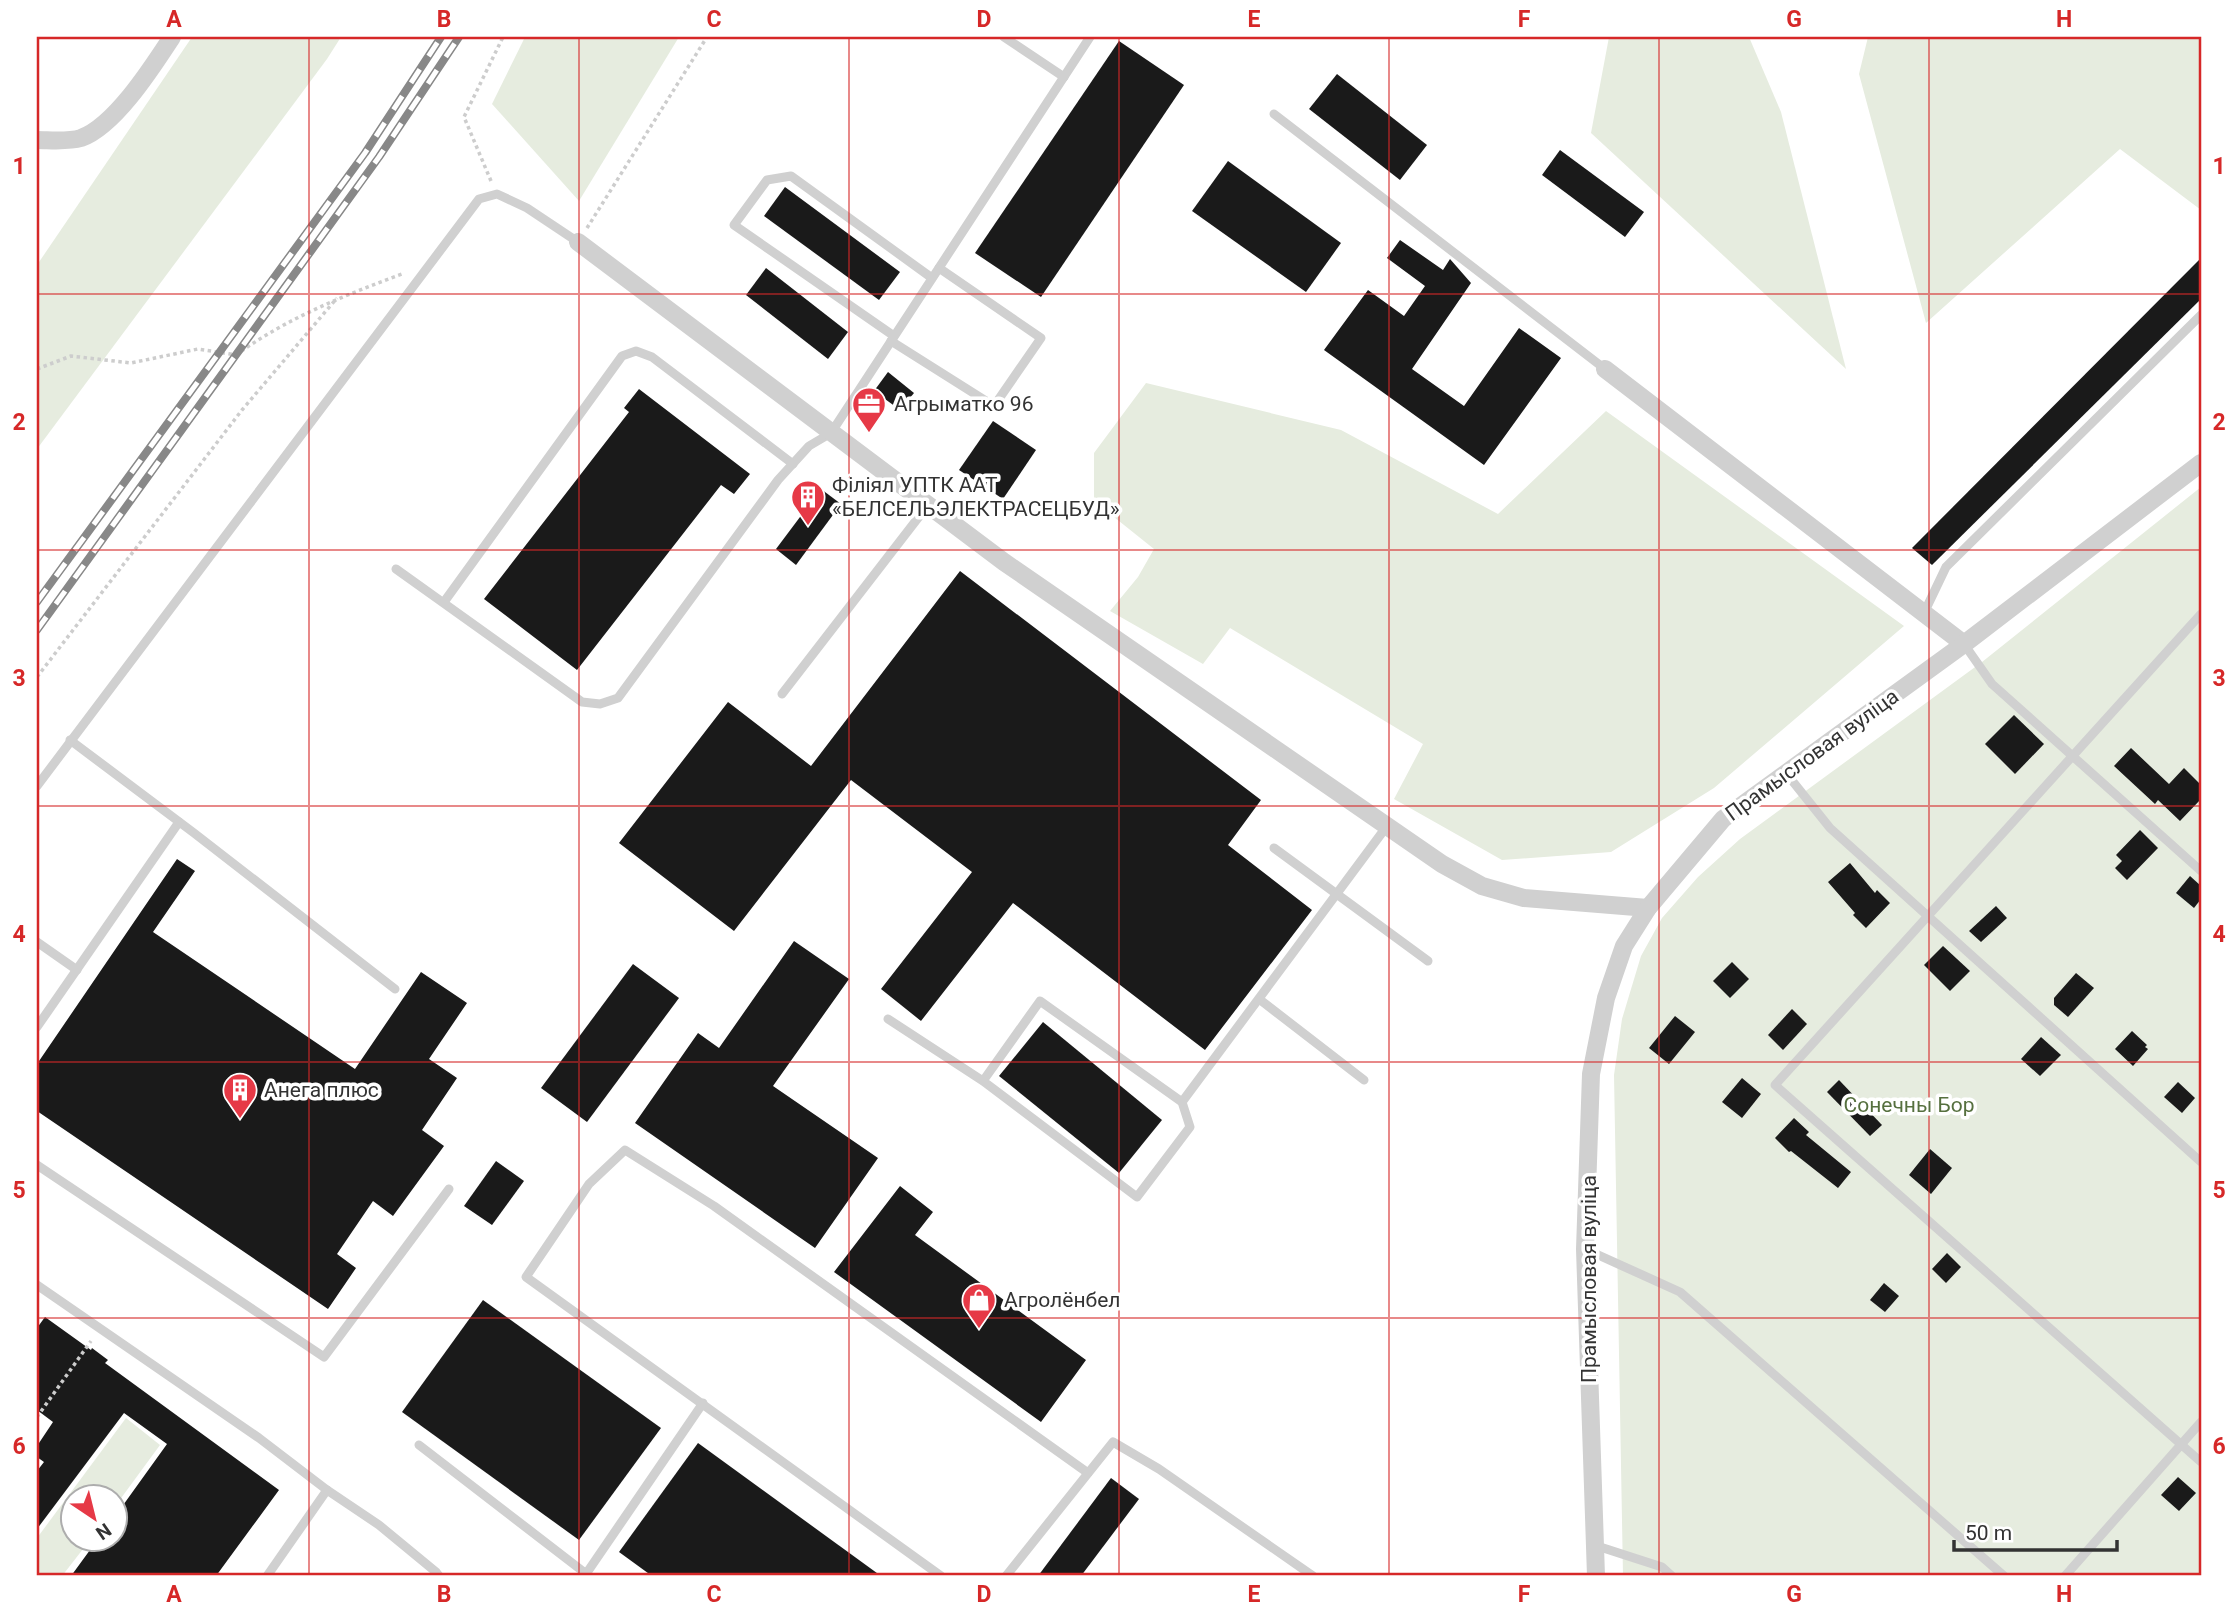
<svg xmlns="http://www.w3.org/2000/svg" width="2238" height="1613" font-family="Roboto,sans-serif">
  <style>
    .green { fill: #e6ecdf }
    .building { fill: #1a1a1a }
    .lines { fill: none; stroke-linecap: round; stroke-linejoin: round }
    .path { stroke: #cdcdcd; stroke-width: 3.5; stroke-dasharray: 3.5 3.5; stroke-linecap: butt }
    .lane { stroke: #d0d0d0; stroke-width: 9 }
    .street { stroke: #d0d0d0; stroke-width: 18 }
    .rail-casing { stroke: #888; stroke-width: 8 }
    .rail { stroke: #fff; stroke-width: 5; stroke-dasharray: 16; stroke-linecap: butt }
    .grid { fill: none; stroke: #d62828; stroke-width: 2; stroke-opacity: 0.55 }
    .labels { text-anchor: middle; stroke-width: 7; stroke-linejoin: round; paint-order: stroke }
    .poi-label { font-size: 21px; fill: #333; stroke: #fff; text-anchor: start }
    .street-label { font-size: 21px; fill: #333; stroke: #fff }
    .park-label { font-size: 21px; fill: #56703f; stroke: #fff }
    .neatline { fill: none; stroke: #d62828; stroke-width: 2.5 }
    .grid-label { font-size: 23px; text-anchor: middle; font-weight: bold; fill: #d62828 }
  </style>
  <rect width="100%" height="100%" fill="#fff"/>
  <g class="green">
    <polygon points="192,37 341,37 327,59 37,449 37,265"/>
    <polygon points="525,37 679,37 579,201 492,104"/>
    <polygon points="1609,37 1749,37 1781,112 1846,369 1591,133"/>
    <polygon points="1868,37 2201,37 2201,210 2120,149 1926,323 1859,74"/>
    <polygon points="1146,383 1341,430 1498,514 1606,411 1904,626 1714,788 1611,852 1502,860 1394,799 1423,744 1230,628 1203,664 1110,611 1138,577 1154,549 1094,501 1094,453"/>
    <polygon points="2201,487 2201,1576 1623,1576 1614,1075 1622,1019 1641,956 1662,918 1698,877 1740,839 1982,662"/>
    <polygon points="126,1418 160,1445 116,1505 116,1498 74,1498 74,1540 90,1540 62,1576 37,1576 37,1538"/>
  </g>
  <g class="building">
    <polygon points="1119,41 1184,85 1041,297 975,253"/>
    <polygon points="1337,74 1427,145 1400,180 1309,109"/>
    <polygon points="1560,150 1644,212 1625,237 1542,175"/>
    <polygon points="1228,161 1341,243 1306,292 1192,211"/>
    <polygon points="785,187 900,272 879,300 764,216"/>
    <polygon points="1400,240 1443,270 1450,259 1471,283 1412,369 1464,406 1519,328 1561,358 1484,465 1324,350 1368,290 1404,316 1425,286 1387,258"/>
    <polygon points="2201,258 2201,299 1932,565 1912,548"/>
    <polygon points="766,268 848,332 828,359 746,295"/>
    <polygon points="888,372 914,393 900,410 874,391"/>
    <polygon points="639,389 750,474 734,494 721,485 577,670 484,599 629,412 624,408"/>
    <polygon points="993,421 1036,450 1003,499 959,470"/>
    <polygon points="821,489 841,504 796,565 776,549"/>
    <polygon points="960,571 1261,800 1228,845 1312,910 1205,1050 1013,903 921,1021 881,989 972,872 851,780 734,931 619,843 728,702 811,766"/>
    <polygon points="2014,715 2044,744 2015,774 1985,744"/>
    <polygon points="2131,748 2169,784 2184,768 2201,785 2201,799 2180,821 2158,800 2155,804 2114,766"/>
    <polygon points="2140,830 2158,848 2127,880 2115,868 2122,861 2116,855"/>
    <polygon points="177,859 195,871 153,932 355,1069 421,972 467,1003 429,1059 457,1078 422,1130 444,1146 393,1216 373,1201 337,1254 356,1268 328,1309 37,1111 37,1064"/>
    <polygon points="1850,863 1875,893 1877,890 1890,903 1866,928 1853,915 1855,913 1828,882"/>
    <polygon points="2190,876 2201,886 2201,899 2194,908 2176,893"/>
    <polygon points="1996,906 2007,918 1981,942 1969,931"/>
    <polygon points="794,941 849,979 773,1086 878,1158 815,1248 635,1123 698,1033 719,1048"/>
    <polygon points="1943,946 1970,971 1950,991 1924,965"/>
    <polygon points="1732,962 1749,979 1730,998 1713,981"/>
    <polygon points="633,964 679,998 587,1122 541,1088"/>
    <polygon points="2076,973 2094,988 2068,1017 2054,1005 2054,998"/>
    <polygon points="1792,1009 1807,1024 1783,1050 1768,1035"/>
    <polygon points="1675,1016 1695,1032 1669,1064 1649,1048"/>
    <polygon points="1043,1022 1162,1120 1119,1173 999,1076"/>
    <polygon points="2132,1031 2147,1045 2145,1047 2148,1049 2133,1066 2115,1049"/>
    <polygon points="2041,1037 2061,1055 2040,1076 2021,1059"/>
    <polygon points="1742,1078 1761,1094 1742,1118 1722,1102"/>
    <polygon points="1839,1080 1882,1125 1870,1136 1827,1092"/>
    <polygon points="2178,1082 2195,1098 2182,1113 2164,1097"/>
    <polygon points="1794,1118 1809,1132 1806,1135 1851,1172 1838,1188 1791,1151 1789,1152 1775,1138"/>
    <polygon points="1930,1149 1952,1168 1931,1194 1909,1175"/>
    <polygon points="496,1161 524,1181 492,1225 464,1206"/>
    <polygon points="900,1186 933,1212 915,1235 1086,1360 1041,1422 834,1272"/>
    <polygon points="1947,1253 1961,1267 1946,1283 1932,1269"/>
    <polygon points="1884,1283 1899,1296 1885,1312 1870,1300"/>
    <polygon points="483,1300 661,1428 579,1540 402,1412"/>
    <polygon points="45,1317 91,1350 92,1348 108,1360 105,1363 279,1490 216,1576 71,1576 98,1539 116,1539 116,1515 167,1444 124,1413 37,1529 37,1471 44,1462 37,1457 37,1446 53,1422 37,1410 37,1328"/>
    <polygon points="698,1443 881,1576 652,1576 619,1552"/>
    <polygon points="2178,1477 2196,1493 2179,1511 2161,1495"/>
    <polygon points="1111,1478 1139,1499 1081,1576 1038,1576"/>
  </g>
  <g class="lines">
    <g class="path">
      <polyline points="491,181 464,117 503,37"/>
      <polyline points="587,228 707,37"/>
      <path d="M37,369L71,356L131,363L198,349L236,355C287,318 343,296 402,274"/>
      <polyline points="37,677 242,410 337,298"/>
      <polyline points="37,1417 91,1341"/>
    </g>
    <g class="lane">
      <polyline points="1004,37 1064,77"/>
      <polyline points="1274,114 1605,369"/>
      <polyline points="894,336 734,225 767,180 791,176 932,278"/>
      <polyline points="891,341 994,406 1041,338 939,268"/>
      <polyline points="396,569 582,702 600,704 618,698 778,480 809,446 831,433 1090,37"/>
      <polyline points="444,602 622,356 636,351 652,357 793,464"/>
      <polyline points="1924,613 1946,567 2201,315"/>
      <polyline points="2201,614 1775,1085 2201,1462"/>
      <polyline points="1964,644 1992,684 2201,871"/>
      <polyline points="782,694 928,505"/>
      <polyline points="70,740 194,833 395,989"/>
      <polyline points="1786,773 1830,828 2201,1162"/>
      <polyline points="37,786 479,199 497,194 527,208 578,242"/>
      <polyline points="1274,848 1428,961"/>
      <polyline points="37,942 77,970"/>
      <polyline points="1259,999 1364,1080"/>
      <polyline points="888,1019 983,1081 1137,1197 1190,1127 1182,1102 1040,1001 983,1081"/>
      <polyline points="37,1027 179,822"/>
      <polyline points="1182,1102 1387,826"/>
      <polyline points="37,1165 324,1357 449,1189"/>
      <polyline points="1585,1249 1680,1292 2004,1576"/>
      <polyline points="37,1285 259,1438 327,1490 379,1525 436,1572 439,1576"/>
      <polyline points="419,1445 589,1576"/>
      <polyline points="1594,1545 1662,1567 1672,1576"/>
      <polyline points="586,1574 703,1403"/>
      <polyline points="267,1576 327,1490"/>
      <polyline points="941,1576 526,1277 589,1184 625,1150 714,1206 1088,1473"/>
      <polyline points="1006,1576 1113,1442 1159,1469 1313,1576"/>
      <polyline points="2065,1576 2201,1422"/>
    </g>
    <g class="street">
      <path d="M37,140C50,140 68,142 81,138C115,126 153,66 172,37"/>
      <polyline points="578,242 1004,562 1442,864 1482,886 1524,898 1648,908"/>
      <polyline points="1605,369 1964,644"/>
      <polyline points="1596,1576 1585,1249 1591,1074 1606,998 1624,946 1648,908 1723,819 1964,644 2201,463"/>
    </g>
    <g class="rail-casing">
      <g id="rail">
        <polyline points="37,602 365,153 441,37"/>
        <polyline points="37,630 379,157 459,37"/>
      </g>
    </g>
    <use href="#rail" class="rail"/>
  </g>
  <path class="grid" d="M309,37V1576M579,37V1576M849,37V1576M1119,37V1576M1389,37V1576M1659,37V1576M1929,37V1576M37,294H2201M37,550H2201M37,806H2201M37,1062H2201M37,1318H2201"/>
  <defs>
    <g id="office-pin" transform="scale(1.75)"><path d="M0 17L-7.5 6A9.5 9.5 0 1 1 7.5 6Z" fill="#e63946" stroke="#fff"/><path d="M-6-3h4V-5.5h4V-3h4V5H-6ZM-1-4.5V-3h2v-1.5ZM-6 0V1H6V0Z" fill="#fff"/></g>
    <g id="building-pin" transform="scale(1.75)"><path d="M0 17L-7.5 6A9.5 9.5 0 1 1 7.5 6Z" fill="#e63946" stroke="#fff"/><path d="M-4-6H4V6H1V3H-1V6H-4ZM-2.5-4.3h1.7v1.8h-1.7ZM.8-4.3h1.7v1.8H.8ZM-2.5-1h1.7V.8h-1.7ZM.8-1h1.7V.8H.8Z" fill="#fff"/></g>
    <g id="shop-pin" transform="scale(1.75)"><path d="M0 17L-7.5 6A9.5 9.5 0 1 1 7.5 6Z" fill="#e63946" stroke="#fff"/><path d="M-5-2.5h2.3a2.7 3.5 0 0 1 5.4 0H5L5.5 6h-11ZM-1.5-2.5h3a1.5 2.3 0 0 0-3 0Z" fill="#fff"/></g>
  </defs>
  <g fill-rule="evenodd">
    <use href="#office-pin" x="869" y="404"/>
    <use href="#building-pin" x="808" y="497"/>
    <use href="#building-pin" x="240" y="1090"/>
    <use href="#shop-pin" x="979" y="1300"/>
  </g>
  <g class="labels">
    <g class="poi-label">
      <text x="894" y="411">Агрыматко 96</text>
      <text x="832" y="492">Філіял УПТК ААТ<tspan x="832" dy="24">«БЕЛСЕЛЬЭЛЕКТРАСЕЦБУД»</tspan></text>
      <text x="264" y="1097">Анега плюс</text>
      <text x="1004" y="1307">Агролёнбел</text>
    </g>
    <g class="street-label">
      <text transform="translate(1812 755) rotate(-36)" y="7">Прамысловая вуліца</text>
      <text transform="translate(1589 1279) rotate(-90)" y="7">Прамысловая вуліца</text>
    </g>
    <g class="park-label">
      <text x="1909" y="1112">Сонечны Бор</text>
    </g>
  </g>
  <rect width="2238" height="1613" fill="none" stroke="#ffffff" stroke-width="77"/>
  <g transform="translate(94 1518) rotate(145)"><circle r="33" fill="#ffffff" stroke="#adadad" stroke-width="2"/>
  <path d="M0-5L12 26L0 18L-12 26Z" fill="#e63946"/>
  <text y="-10" font-size="19" font-weight="bold" text-anchor="middle" fill="#333333">N</text>
  </g>
  <path d="M1954 1540v10h163v-10" fill="none" stroke="#333333" stroke-width="3.5"/>
  <text x="1965" y="1540" font-size="21" fill="#333333" stroke="#ffffff" stroke-width="5" paint-order="stroke">50 m</text>
  <rect x="38" y="38" width="2162" height="1536" class="neatline"/>
  <g class="grid-label">
    <text x="174" y="27">A</text>
    <text x="444" y="27">B</text>
    <text x="714" y="27">C</text>
    <text x="984" y="27">D</text>
    <text x="1254" y="27">E</text>
    <text x="1524" y="27">F</text>
    <text x="1794" y="27">G</text>
    <text x="2064" y="27">H</text>
    <text x="19" y="174">1</text>
    <text x="2219" y="174">1</text>
    <text x="19" y="430">2</text>
    <text x="2219" y="430">2</text>
    <text x="19" y="686">3</text>
    <text x="2219" y="686">3</text>
    <text x="19" y="942">4</text>
    <text x="2219" y="942">4</text>
    <text x="19" y="1198">5</text>
    <text x="2219" y="1198">5</text>
    <text x="19" y="1454">6</text>
    <text x="2219" y="1454">6</text>
    <text x="174" y="1602">A</text>
    <text x="444" y="1602">B</text>
    <text x="714" y="1602">C</text>
    <text x="984" y="1602">D</text>
    <text x="1254" y="1602">E</text>
    <text x="1524" y="1602">F</text>
    <text x="1794" y="1602">G</text>
    <text x="2064" y="1602">H</text>
  </g>
</svg>
